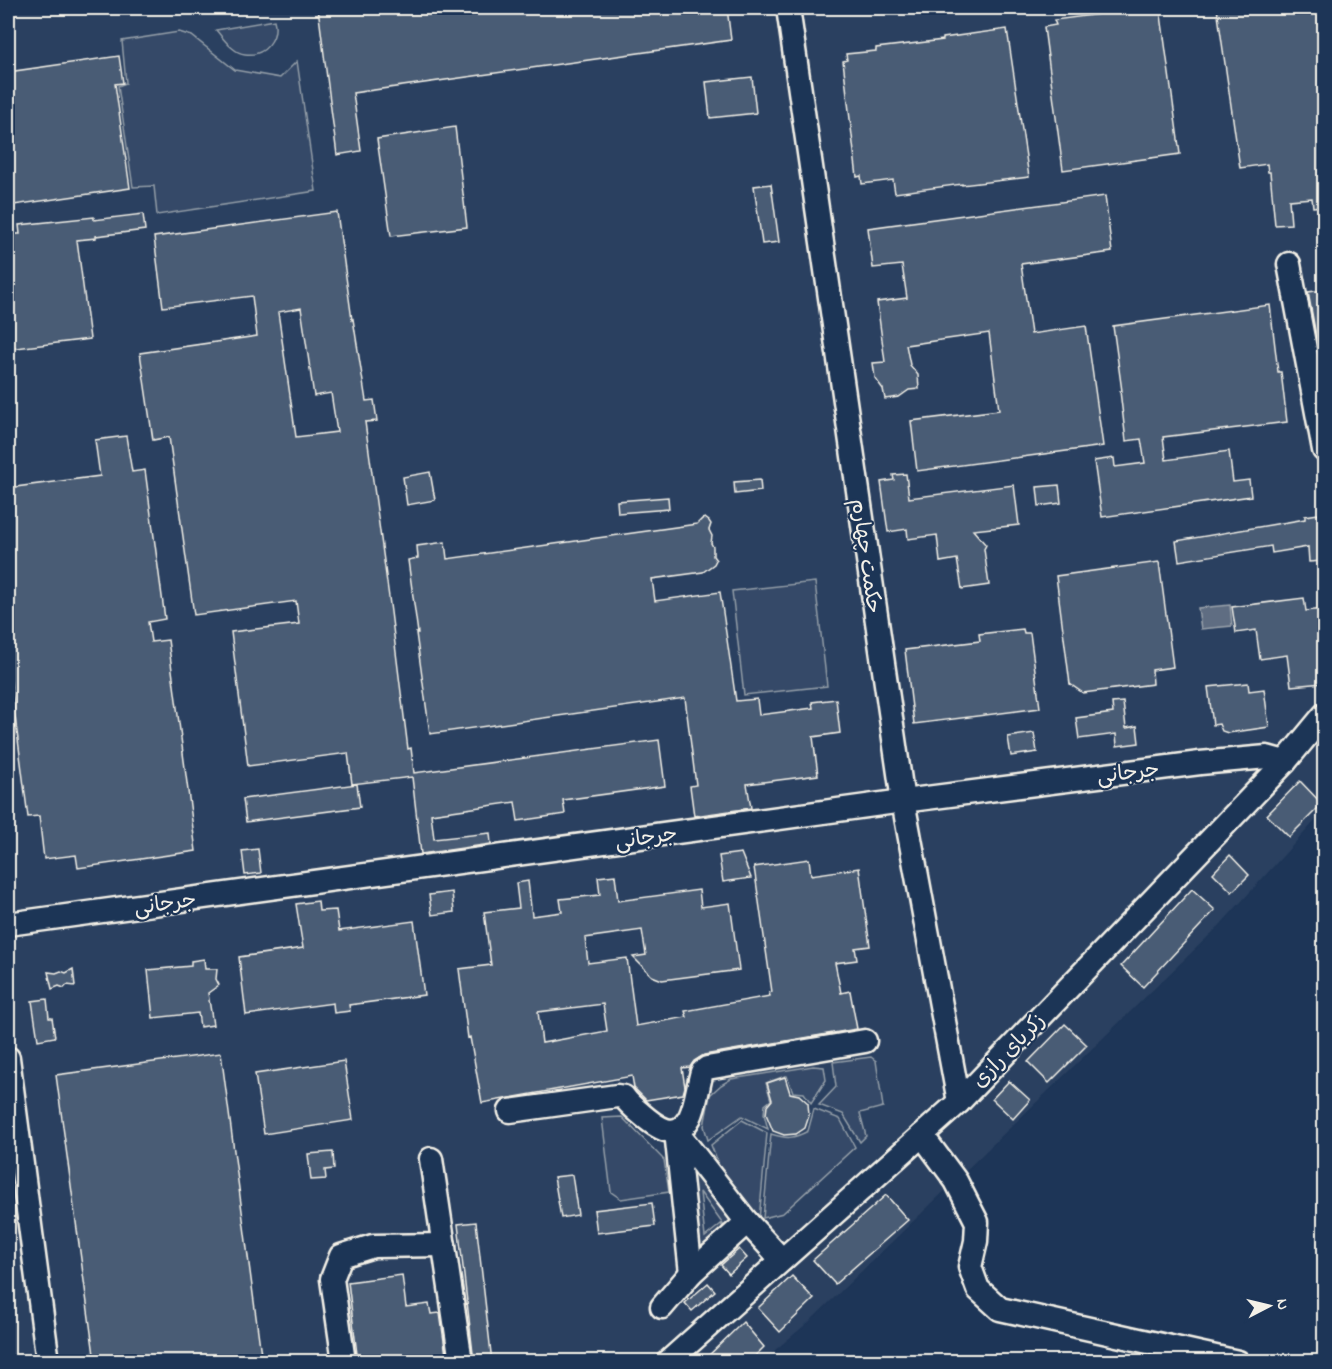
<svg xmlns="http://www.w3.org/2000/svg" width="1332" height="1369" font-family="'Indie Flower','Playpen Sans Arabic',sans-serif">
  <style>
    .built { fill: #2a4060 }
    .green { fill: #354a67; stroke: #949ea8; stroke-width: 1.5 }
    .water { fill: #5e6d82; stroke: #9aa2ab; stroke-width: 1.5 }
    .building { fill: #485b74; stroke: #f4f1e8; stroke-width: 1.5; fill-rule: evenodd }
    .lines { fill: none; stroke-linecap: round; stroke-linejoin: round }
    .minor-casing { stroke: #f4f1e8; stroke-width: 27 }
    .minor { stroke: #1d3557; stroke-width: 22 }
    .labels { text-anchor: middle; stroke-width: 4.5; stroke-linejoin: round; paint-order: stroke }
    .street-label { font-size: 21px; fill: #f4f1e8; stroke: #1d3557 }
  </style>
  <rect width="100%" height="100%" fill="#1d3557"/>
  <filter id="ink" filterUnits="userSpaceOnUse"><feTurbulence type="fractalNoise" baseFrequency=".0167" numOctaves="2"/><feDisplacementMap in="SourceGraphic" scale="12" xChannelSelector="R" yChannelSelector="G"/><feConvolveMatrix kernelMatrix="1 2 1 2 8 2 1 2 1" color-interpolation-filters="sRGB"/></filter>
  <g filter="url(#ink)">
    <polygon class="built" points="8,8 1324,8 1324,811 1219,926 811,1320 762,1361 8,1361"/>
    <g class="green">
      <path d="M274,20C279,38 265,57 245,54C233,53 224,39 216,30Z"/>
      <polygon points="179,32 192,36 235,70 280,78 297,61 316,191 157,215 154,186 133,187 118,86 126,83 122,41"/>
      <polygon points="815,582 827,686 744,695 732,591"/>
      <polygon points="871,1057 876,1061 883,1107 860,1113 866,1136 860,1142 843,1114 819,1105 836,1087 833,1062"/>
      <polygon points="813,1066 824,1067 826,1080 811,1103 804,1093 793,1092 787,1076 785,1076 766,1083 771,1100 765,1105 764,1114 768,1129 742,1116 708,1140 704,1126 710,1095 721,1085 731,1079"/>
      <path d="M814,1109L840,1119L855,1147L783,1213L763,1218L771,1134C787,1139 793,1139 808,1131Z"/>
      <polygon points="622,1117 664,1160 669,1192 621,1199 611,1192 602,1118"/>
      <polygon points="742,1120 767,1133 759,1220 721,1171 711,1145"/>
      <polygon points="698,1171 737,1227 729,1233 700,1192 705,1237 721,1224 728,1235 700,1256 688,1176 692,1172"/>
    </g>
    <polygon class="water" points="1230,605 1232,626 1201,629 1198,608"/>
    <g class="building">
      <polygon points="318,8 727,8 731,40 353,93 361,151 337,155"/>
      <polygon points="1147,8 1160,8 1180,154 1063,170 1044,27 1056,25 1054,20"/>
      <polygon points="1217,8 1324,8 1324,206 1313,207 1312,198 1289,200 1291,224 1275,225 1270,172 1268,172 1267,164 1240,168"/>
      <polygon points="1007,29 1029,177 962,185 962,184 895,193 893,180 862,184 861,176 857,177 843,61 847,60 846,54 876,51 876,48 943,40 943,38"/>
      <polygon points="119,56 123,83 115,84 130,188 14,205 12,191 8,192 8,72"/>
      <polygon points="752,77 756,113 710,118 706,82"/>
      <polygon points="455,127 467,227 391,236 377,139"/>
      <polygon points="771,184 779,242 762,244 754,186"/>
      <polygon points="1105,196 1112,252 1021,264 1031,334 1086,326 1103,446 917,471 911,421 999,410 989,333 906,345 910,365 918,375 919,389 909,390 899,397 885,399 883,389 875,378 873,363 885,362 877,302 907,298 902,265 873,268 868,228"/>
      <path d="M337,212L352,320L353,319L366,401L374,400L377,421L365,422L391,612L408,749L411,748L414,773L659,740L665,786L563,800L565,814L518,821L515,802L431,814L434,839L490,833L491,844L421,854L412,777L352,784L348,753L248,766L231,632L299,624L296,601L194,615L169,437L153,440L140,353L257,336L252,296L163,307L154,237ZM301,308L314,396L331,393L337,432L296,437L278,312Z"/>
      <polygon points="143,214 145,230 96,236 96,238 77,240 90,339 8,349 8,234 20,234 19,225 94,217 94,220"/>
      <polygon points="1324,290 1324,368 1322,368 1308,292"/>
      <polygon points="1270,305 1278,372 1281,372 1287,422 1163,437 1166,460 1229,451 1233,482 1249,480 1251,496 1102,517 1094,461 1114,458 1115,467 1145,463 1141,439 1126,441 1120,391 1122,391 1113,326"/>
      <polygon points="126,436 132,472 145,470 165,619 148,622 151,642 168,640 196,851 78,868 76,855 44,859 39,816 28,817 8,662 8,488 100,476 95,440"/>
      <polygon points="430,472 435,500 407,505 403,477"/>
      <polygon points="906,474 909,498 1014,485 1019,525 973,530 986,545 984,549 989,585 962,589 957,559 940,562 937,535 908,539 907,529 888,532 881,482 894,480 893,475"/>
      <polygon points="760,480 761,491 735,494 734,482"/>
      <polygon points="1059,485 1061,503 1039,506 1037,487"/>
      <polygon points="668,497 669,509 618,513 617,501"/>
      <polygon points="1318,514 1323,561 1309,562 1308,547 1272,553 1271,546 1179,561 1176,541 1305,519 1305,516"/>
      <polygon points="705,518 709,521 711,524 709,530 712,536 711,543 713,547 713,556 716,560 714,564 703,572 652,579 655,601 720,592 736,701 757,699 759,715 813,708 812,702 836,699 840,733 813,737 818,775 747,784 751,808 694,816 690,786 696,785 685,698 430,734 416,633 418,633 408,560 418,558 417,546 445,542 447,559 697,524 702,519"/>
      <polygon points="1159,562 1173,667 1152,670 1153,684 1083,693 1070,684 1056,576"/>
      <polygon points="1304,598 1306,611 1324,609 1324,673 1322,673 1323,683 1291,686 1287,655 1260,659 1256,630 1236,633 1232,607"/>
      <polygon points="1023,629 1024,633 1030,633 1040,708 914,724 905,650 980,641 979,634"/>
      <polygon points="1248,683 1249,691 1264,689 1269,727 1228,733 1222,731 1219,724 1213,725 1208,687"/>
      <polygon points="1123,702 1126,728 1137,726 1139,743 1117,746 1116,734 1079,739 1076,718 1113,713 1112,703"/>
      <polygon points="1034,733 1037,752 1011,756 1008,737"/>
      <polygon points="1300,781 1322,804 1289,837 1267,815"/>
      <polygon points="357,784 360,807 246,822 243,799"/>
      <polygon points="258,849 261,873 245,875 242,851"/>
      <polygon points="741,853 751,878 723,882 719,856"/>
      <polygon points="1230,855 1249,875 1232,892 1213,873"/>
      <path d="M809,859L811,875L859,868L870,946L855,948L857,960L835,963L841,993L850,991L857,1029L704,1055L694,1061L690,1067L682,1068L685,1087L683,1094L646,1100L634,1088L632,1076L482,1103L470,1037L468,1038L459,969L491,965L484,912L519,908L516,883L528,881L532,916L562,912L560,899L600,895L598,877L615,875L618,901L699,890L701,907L730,903L739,970L662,980L652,976L633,957L646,955L642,930L585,938L588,963L627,958L636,1026L687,1017L685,1011L770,996L769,993L772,992L754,867ZM603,1004L607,1031L542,1043L538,1012Z"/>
      <polygon points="1192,889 1215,910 1143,987 1121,966"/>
      <polygon points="452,892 454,912 432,915 429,895"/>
      <polygon points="318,901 319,911 336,910 339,931 414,921 424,995 349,1005 350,1011 334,1013 333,1003 246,1015 239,957 303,948 296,904"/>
      <polygon points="204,959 205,969 217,969 216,979 219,985 208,993 213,1025 200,1027 198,1013 153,1018 148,970 191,966 191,961"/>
      <polygon points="73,969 75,986 67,985 64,988 59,986 52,989 48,972 56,973 61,971 66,973"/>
      <polygon points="47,999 49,1018 52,1018 55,1037 38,1040 32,1001"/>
      <polygon points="1065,1024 1087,1045 1049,1083 1028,1062"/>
      <polygon points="221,1053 262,1362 95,1362 56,1075"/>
      <polygon points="344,1061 353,1120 264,1134 255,1074"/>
      <polygon points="785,1077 790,1093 799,1095 808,1103 809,1116 805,1128 796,1134 784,1135 773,1131 766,1114 767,1106 772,1100 767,1083"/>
      <polygon points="1009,1081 1030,1100 1013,1119 992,1099"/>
      <polygon points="333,1152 334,1169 325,1170 326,1179 311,1180 308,1154"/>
      <polygon points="572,1175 578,1215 561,1218 554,1177"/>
      <polygon points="886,1195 908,1220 835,1284 813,1260"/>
      <polygon points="652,1203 655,1226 597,1233 594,1210"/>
      <polygon points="476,1222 492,1362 474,1362 458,1224"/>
      <polygon points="739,1249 747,1258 729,1274 721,1265"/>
      <polygon points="402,1275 406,1307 429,1304 431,1314 440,1313 447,1362 358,1362 348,1282"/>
      <polygon points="792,1276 814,1299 780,1332 758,1308"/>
      <polygon points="708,1283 715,1291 692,1311 685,1303"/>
      <polygon points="743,1322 764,1347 749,1362 702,1362"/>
    </g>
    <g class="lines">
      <g class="minor-casing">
        <g id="minor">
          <polyline points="788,8 903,801 959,1102"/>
          <polyline points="1289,264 1324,450"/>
          <polyline points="8,924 903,801 1200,763 1267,757 1285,762"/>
          <polyline points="8,1058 48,1362"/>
          <path d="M510,1111L617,1096L624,1097C628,1103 634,1108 640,1113C656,1127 676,1143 690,1117C696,1105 698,1085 702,1072L707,1068L865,1041"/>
          <polyline points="676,1131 747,1222 782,1260"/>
          <polyline points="676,1131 691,1273"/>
          <polyline points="922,1135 956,1181 977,1222 976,1241 970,1267 978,1289 1000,1309 1238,1362"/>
          <polyline points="431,1159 461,1362"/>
          <polyline points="662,1307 691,1273 747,1222"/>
          <polyline points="344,1362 332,1279 341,1256 373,1246 444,1245"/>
          <polyline points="668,1362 959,1102 1285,762 1324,715"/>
        </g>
      </g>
      <use href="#minor" class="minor"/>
    </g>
  </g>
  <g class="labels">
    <g class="street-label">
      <text transform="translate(867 556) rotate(82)" y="7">حکمت چهارم</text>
      <text transform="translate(1128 772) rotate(-7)" y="7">جرجانی</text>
      <text transform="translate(646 837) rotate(-8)" y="7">جرجانی</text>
      <text transform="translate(165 903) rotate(-8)" y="7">جرجانی</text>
      <text transform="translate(1008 1050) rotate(-46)" y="7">زکریای رازی</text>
    </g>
  </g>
  <rect width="1332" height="1369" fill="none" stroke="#1d3557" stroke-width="30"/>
  <rect x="15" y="15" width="1302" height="1339" fill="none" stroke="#f4f1e8" stroke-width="2" filter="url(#ink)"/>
  <g transform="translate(1269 1306) rotate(83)" stroke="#1d3557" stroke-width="4.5" paint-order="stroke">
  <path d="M0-4.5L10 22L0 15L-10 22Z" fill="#f4f1e8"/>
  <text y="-9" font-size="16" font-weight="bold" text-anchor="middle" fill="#f4f1e8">N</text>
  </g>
</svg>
